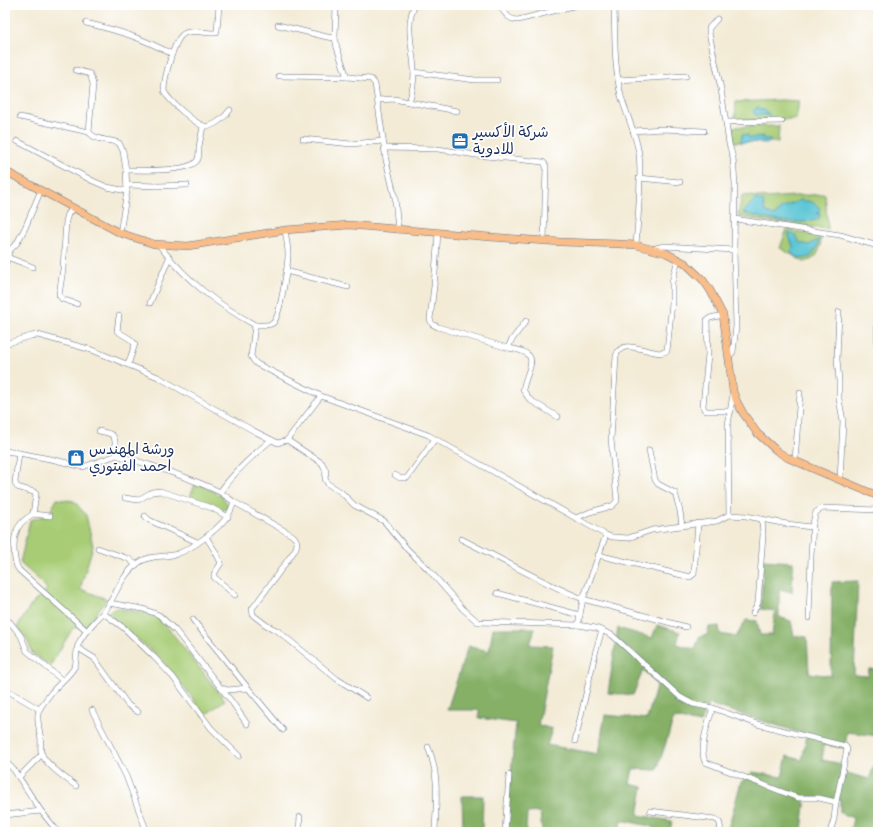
<svg xmlns="http://www.w3.org/2000/svg" width="883" height="837" font-family="'Patrick Hand','Playpen Sans Arabic',sans-serif">
  <style>
    .green { fill: #a7cc75; stroke: #617e6a }
    .forest { fill: #85b066; stroke: #507062 }
    .water { fill: #59c4d4; stroke: #3a7a99 }
    .lines { fill: none; stroke-linecap: round; stroke-linejoin: round }
    .minor-casing { stroke: #677188; stroke-width: 6 }
    .major-casing { stroke: #677188; stroke-width: 8 }
    .minor { stroke: #fff; stroke-width: 5 }
    .major { stroke: #f8bd89; stroke-width: 7 }
    .labels { text-anchor: middle; stroke-width: 3.5; stroke-linejoin: round; paint-order: stroke }
    .poi-label { font-size: 15px; fill: #1b2f5e; stroke: #fff; text-anchor: start }
  </style>
  <rect width="100%" height="100%" fill="#fff"/>
  <filter id="ink" filterUnits="userSpaceOnUse"><feTurbulence type="fractalNoise" baseFrequency=".025" numOctaves="2"/><feDisplacementMap in="SourceGraphic" scale="8" xChannelSelector="R" yChannelSelector="G"/><feConvolveMatrix kernelMatrix="1 2 1 2 8 2 1 2 1" color-interpolation-filters="sRGB"/></filter>
  <filter id="wash" filterUnits="userSpaceOnUse"><feTurbulence type="fractalNoise" baseFrequency=".012" numOctaves="4" result="noise"/><feDisplacementMap in="SourceGraphic" scale="16" xChannelSelector="R" yChannelSelector="G"/><feGaussianBlur stdDeviation="0.9" result="paint"/><feColorMatrix in="noise" values="0 0 0 0 0 0 0 0 0 0 0 0 0 0 0 0 0 1.4 0 .05"/><feComposite in="paint" operator="in"/></filter>
  <g filter="url(#wash)">
    <rect width="100%" height="100%" fill="#f3ebd6"/>
    <g class="green">
      <polygon points="781,100 799,101 796,119 735,120 736,102"/>
      <polygon points="779,126 778,142 734,142 733,127"/>
      <polygon points="825,194 828,229 762,221 738,216 742,195 766,198"/>
      <path d="M787,229L821,237C820,251 818,259 804,262L780,248Z"/>
      <polygon points="196,482 222,496 228,505 226,509 220,511 209,505 190,497"/>
      <polygon points="57,499 74,501 86,515 93,546 80,589 107,599 86,627 73,628 50,666 32,653 27,639 17,627 32,604 47,589 37,578 20,563 30,520 49,514"/>
      <polygon points="117,608 156,615 161,619 225,700 204,716 189,693 156,655 108,614 108,612"/>
    </g>
    <polygon class="forest" points="763,560 793,562 792,592 779,589 779,617 791,621 794,636 807,637 809,673 831,676 832,582 858,581 854,675 868,676 869,669 878,670 878,736 847,732 845,748 824,745 822,760 842,764 839,771 869,779 878,755 878,832 850,832 853,818 840,813 840,800 806,796 802,831 782,830 781,832 727,832 741,782 753,772 782,777 787,756 802,760 807,735 709,704 701,723 674,718 657,770 633,769 630,784 643,787 638,815 672,821 670,832 654,832 653,827 622,820 619,832 542,832 540,812 527,813 526,832 463,832 462,796 483,796 482,830 505,832 516,723 479,718 479,710 447,710 468,646 489,651 493,628 535,628 530,645 553,646 538,725 552,729 547,745 598,754 605,715 647,719 657,684 643,670 633,695 608,693 618,628 652,638 657,625 680,632 677,644 695,649 699,637 707,635 709,627 719,626 720,634 736,637 746,620 757,621 760,635 772,635 775,611 761,609"/>
    <g class="water">
      <polygon points="757,107 760,109 766,111 770,115 755,115 753,111"/>
      <polygon points="742,134 748,135 749,138 764,136 763,139 769,139 770,141 769,143 740,142 742,137"/>
      <path d="M755,199L763,201L765,211L773,216L778,213L780,209L800,200L812,202L818,206L820,209L817,214H820L819,219C795,227 766,219 743,213Z"/>
      <path d="M788,233C796,234 797,237 800,243L809,245L819,239C816,257 805,265 790,252L793,247Z"/>
    </g>
  </g>
  <g filter="url(#ink)">
    <g class="lines">
      <g class="minor-casing">
        <g id="minor">
          <path d="M219,5L217,31L216,33C206,34 195,29 185,33C174,37 164,79 164,91C168,100 194,123 204,126C213,128 225,117 230,110"/>
          <polyline points="336,5 335,38 337,48 347,77 371,79 375,84 386,160 395,198 398,230"/>
          <path d="M499,5C505,13 508,20 518,20L577,5"/>
          <path d="M614,5C615,35 614,67 621,96C627,116 636,134 639,154C642,181 638,217 636,245"/>
          <polyline points="717,19 709,28 709,33 721,89 729,144 733,158 735,184 734,250 736,326 734,344 733,352 729,357"/>
          <path d="M86,23C120,31 142,38 172,54"/>
          <polyline points="278,25 327,37 335,38"/>
          <path d="M76,70L90,74L93,84L89,132C95,141 110,139 119,143L123,151L126,170"/>
          <polyline points="414,72 475,80 497,80"/>
          <polyline points="279,76 347,77"/>
          <polyline points="618,80 686,76"/>
          <path d="M378,100L394,99L409,102C412,93 414,82 414,72C414,51 404,25 415,5"/>
          <polyline points="409,102 457,111"/>
          <polyline points="20,117 89,132"/>
          <polyline points="727,122 782,121"/>
          <polyline points="633,131 663,129 704,131"/>
          <polyline points="303,139 351,144 383,141"/>
          <polyline points="17,141 93,181 107,187 127,191"/>
          <polyline points="384,148 438,149 476,155 543,162 545,164 546,167 544,241"/>
          <polyline points="639,178 680,182"/>
          <polyline points="127,185 158,186 187,185"/>
          <polyline points="73,208 68,214 66,221 63,269 59,295 62,299 77,304"/>
          <polyline points="735,219 840,235 878,246"/>
          <path d="M285,230C286,238 288,246 288,254C288,264 280,318 273,323C269,326 260,325 255,325L251,356L254,361L257,364L321,396L428,435L606,535L612,537L628,538L652,530L717,521L729,515L746,516L787,524L811,527L813,523"/>
          <path d="M120,233L127,191L126,170C138,170 193,173 198,159C199,156 199,151 199,147C200,140 202,133 203,126"/>
          <polyline points="438,233 434,286 430,319 432,324 438,327 508,348 511,341 526,321"/>
          <path d="M159,245C187,281 215,303 255,325"/>
          <polyline points="652,249 664,246 734,250"/>
          <polyline points="7,257 33,267"/>
          <polyline points="5,265 10,250 17,243 25,228 41,190"/>
          <polyline points="286,271 348,287"/>
          <polyline points="878,299 877,335 878,383"/>
          <polyline points="150,303 169,258"/>
          <polyline points="839,312 837,359 839,381 839,399 843,421 840,480"/>
          <polyline points="723,315 710,318 707,320 708,354 703,406 704,409 706,411 731,411"/>
          <polyline points="119,316 117,331 130,339 135,344 128,365"/>
          <polyline points="5,344 31,336 38,335 92,350 158,377 254,431 278,443 287,440 321,396"/>
          <path d="M508,348C545,353 527,367 523,390L530,400L558,417"/>
          <path d="M99,431C103,432 109,433 112,435C118,440 113,451 119,456C155,466 186,476 220,492"/>
          <polyline points="287,440 322,463 326,471 325,479 328,484 341,492 354,505 384,521 408,550 428,569 463,609 478,622 578,625"/>
          <polyline points="649,450 655,480 658,484 675,493 680,511 682,526"/>
          <polyline points="5,451 19,453 15,482 17,487 34,492 36,494 33,514"/>
          <polyline points="19,453 55,460 83,467 117,455"/>
          <polyline points="795,461 800,393"/>
          <polyline points="395,475 400,478 407,478 435,439"/>
          <polyline points="125,498 138,500 152,492 160,491 212,508 228,517"/>
          <path d="M234,502L292,535C298,540 298,544 295,550L269,586L252,609L253,615L266,625L278,631L337,679L367,698"/>
          <polyline points="729,515 728,425 733,394"/>
          <path d="M50,516L33,514C26,518 18,524 16,533C13,541 13,562 19,570L86,630"/>
          <polyline points="145,516 149,520 197,542"/>
          <path d="M576,518L590,512L612,506L617,501L611,439L616,356C623,334 653,359 667,351L672,303V282L678,259"/>
          <polyline points="606,535 583,599 578,625 596,628 612,635 680,697 693,704 713,708 757,724 845,746 847,749 836,802 834,819 830,832"/>
          <polyline points="206,537 215,551 221,563 214,574 214,577 235,595"/>
          <path d="M461,539C502,559 540,582 583,599L686,627"/>
          <polyline points="98,548 129,559 136,565"/>
          <polyline points="598,555 690,577 694,574 698,523"/>
          <polyline points="497,593 580,615"/>
          <polyline points="109,603 143,609 159,615 175,630 232,702 247,724"/>
          <polyline points="103,613 124,628 154,657 173,677 211,728 239,756"/>
          <polyline points="753,613 758,603 763,535 762,519"/>
          <polyline points="809,618 811,556 813,523 816,512 823,508 878,510"/>
          <polyline points="193,620 248,688 228,690 221,688"/>
          <polyline points="10,622 21,636 27,651 62,680"/>
          <polyline points="78,648 94,658 128,705 138,712"/>
          <polyline points="248,688 283,730"/>
          <polyline points="5,689 39,709"/>
          <path d="M713,708C708,721 699,749 705,762L798,798H819L836,802"/>
          <polyline points="92,710 126,776 147,832"/>
          <polyline points="575,741 596,650 602,630"/>
          <path d="M428,747C440,775 436,802 435,832"/>
          <polyline points="5,761 14,770 41,811 58,832"/>
          <polyline points="19,777 42,754"/>
          <path d="M76,786C67,779 44,764 41,752C40,747 42,740 40,734C36,712 36,712 51,693C58,684 70,676 75,666C77,659 76,651 78,645C84,630 97,621 106,609C116,594 122,575 137,564C149,554 163,558 177,554C192,549 217,530 226,518C230,514 232,507 234,502L220,492C234,472 253,455 271,440"/>
          <path d="M650,811L715,819C721,821 721,826 720,832"/>
          <polyline points="5,815 41,811"/>
          <polyline points="299,832 300,817"/>
          <polyline points="505,832 509,775"/>
        </g>
      </g>
      <g class="major-casing">
        <polyline id="major" points="5,171 120,233 154,244 188,246 285,230 349,225 490,237 561,242 620,244 636,245 666,253 685,263 703,280 710,290 723,315 733,391 737,402 743,413 757,433 777,451 788,458 878,496"/>
      </g>
      <use href="#minor" class="minor"/>
      <use href="#major" class="major"/>
    </g>
  </g>
  <defs>
    <g id="office-square" transform="scale(0.9)"><rect x="-9" y="-9" width="18" height="18" rx="4" fill="#1f6fb2" stroke="#fff"/><path d="M-6-3h4V-5.5h4V-3h4V5H-6ZM-1-4.5V-3h2v-1.5ZM-6 0V1H6V0Z" fill="#fff"/></g>
    <g id="shop-square" transform="scale(0.9)"><rect x="-9" y="-9" width="18" height="18" rx="4" fill="#1f6fb2" stroke="#fff"/><path d="M-5-2.5h2.3a2.7 3.5 0 0 1 5.4 0H5L5.5 6h-11ZM-1.5-2.5h3a1.5 2.3 0 0 0-3 0Z" fill="#fff"/></g>
  </defs>
  <g fill-rule="evenodd">
    <use href="#office-square" x="460" y="141"/>
    <use href="#shop-square" x="76" y="458"/>
  </g>
  <g class="labels">
    <g class="poi-label">
      <text x="473" y="137">شركة الأكسير<tspan x="473" dy="17">للادوية</tspan></text>
      <text x="89" y="454">ورشة المهندس<tspan x="89" dy="17">احمد الفيتوري</tspan></text>
    </g>
  </g>
  <rect width="883" height="837" fill="none" stroke="#fff" stroke-width="20"/>
</svg>
